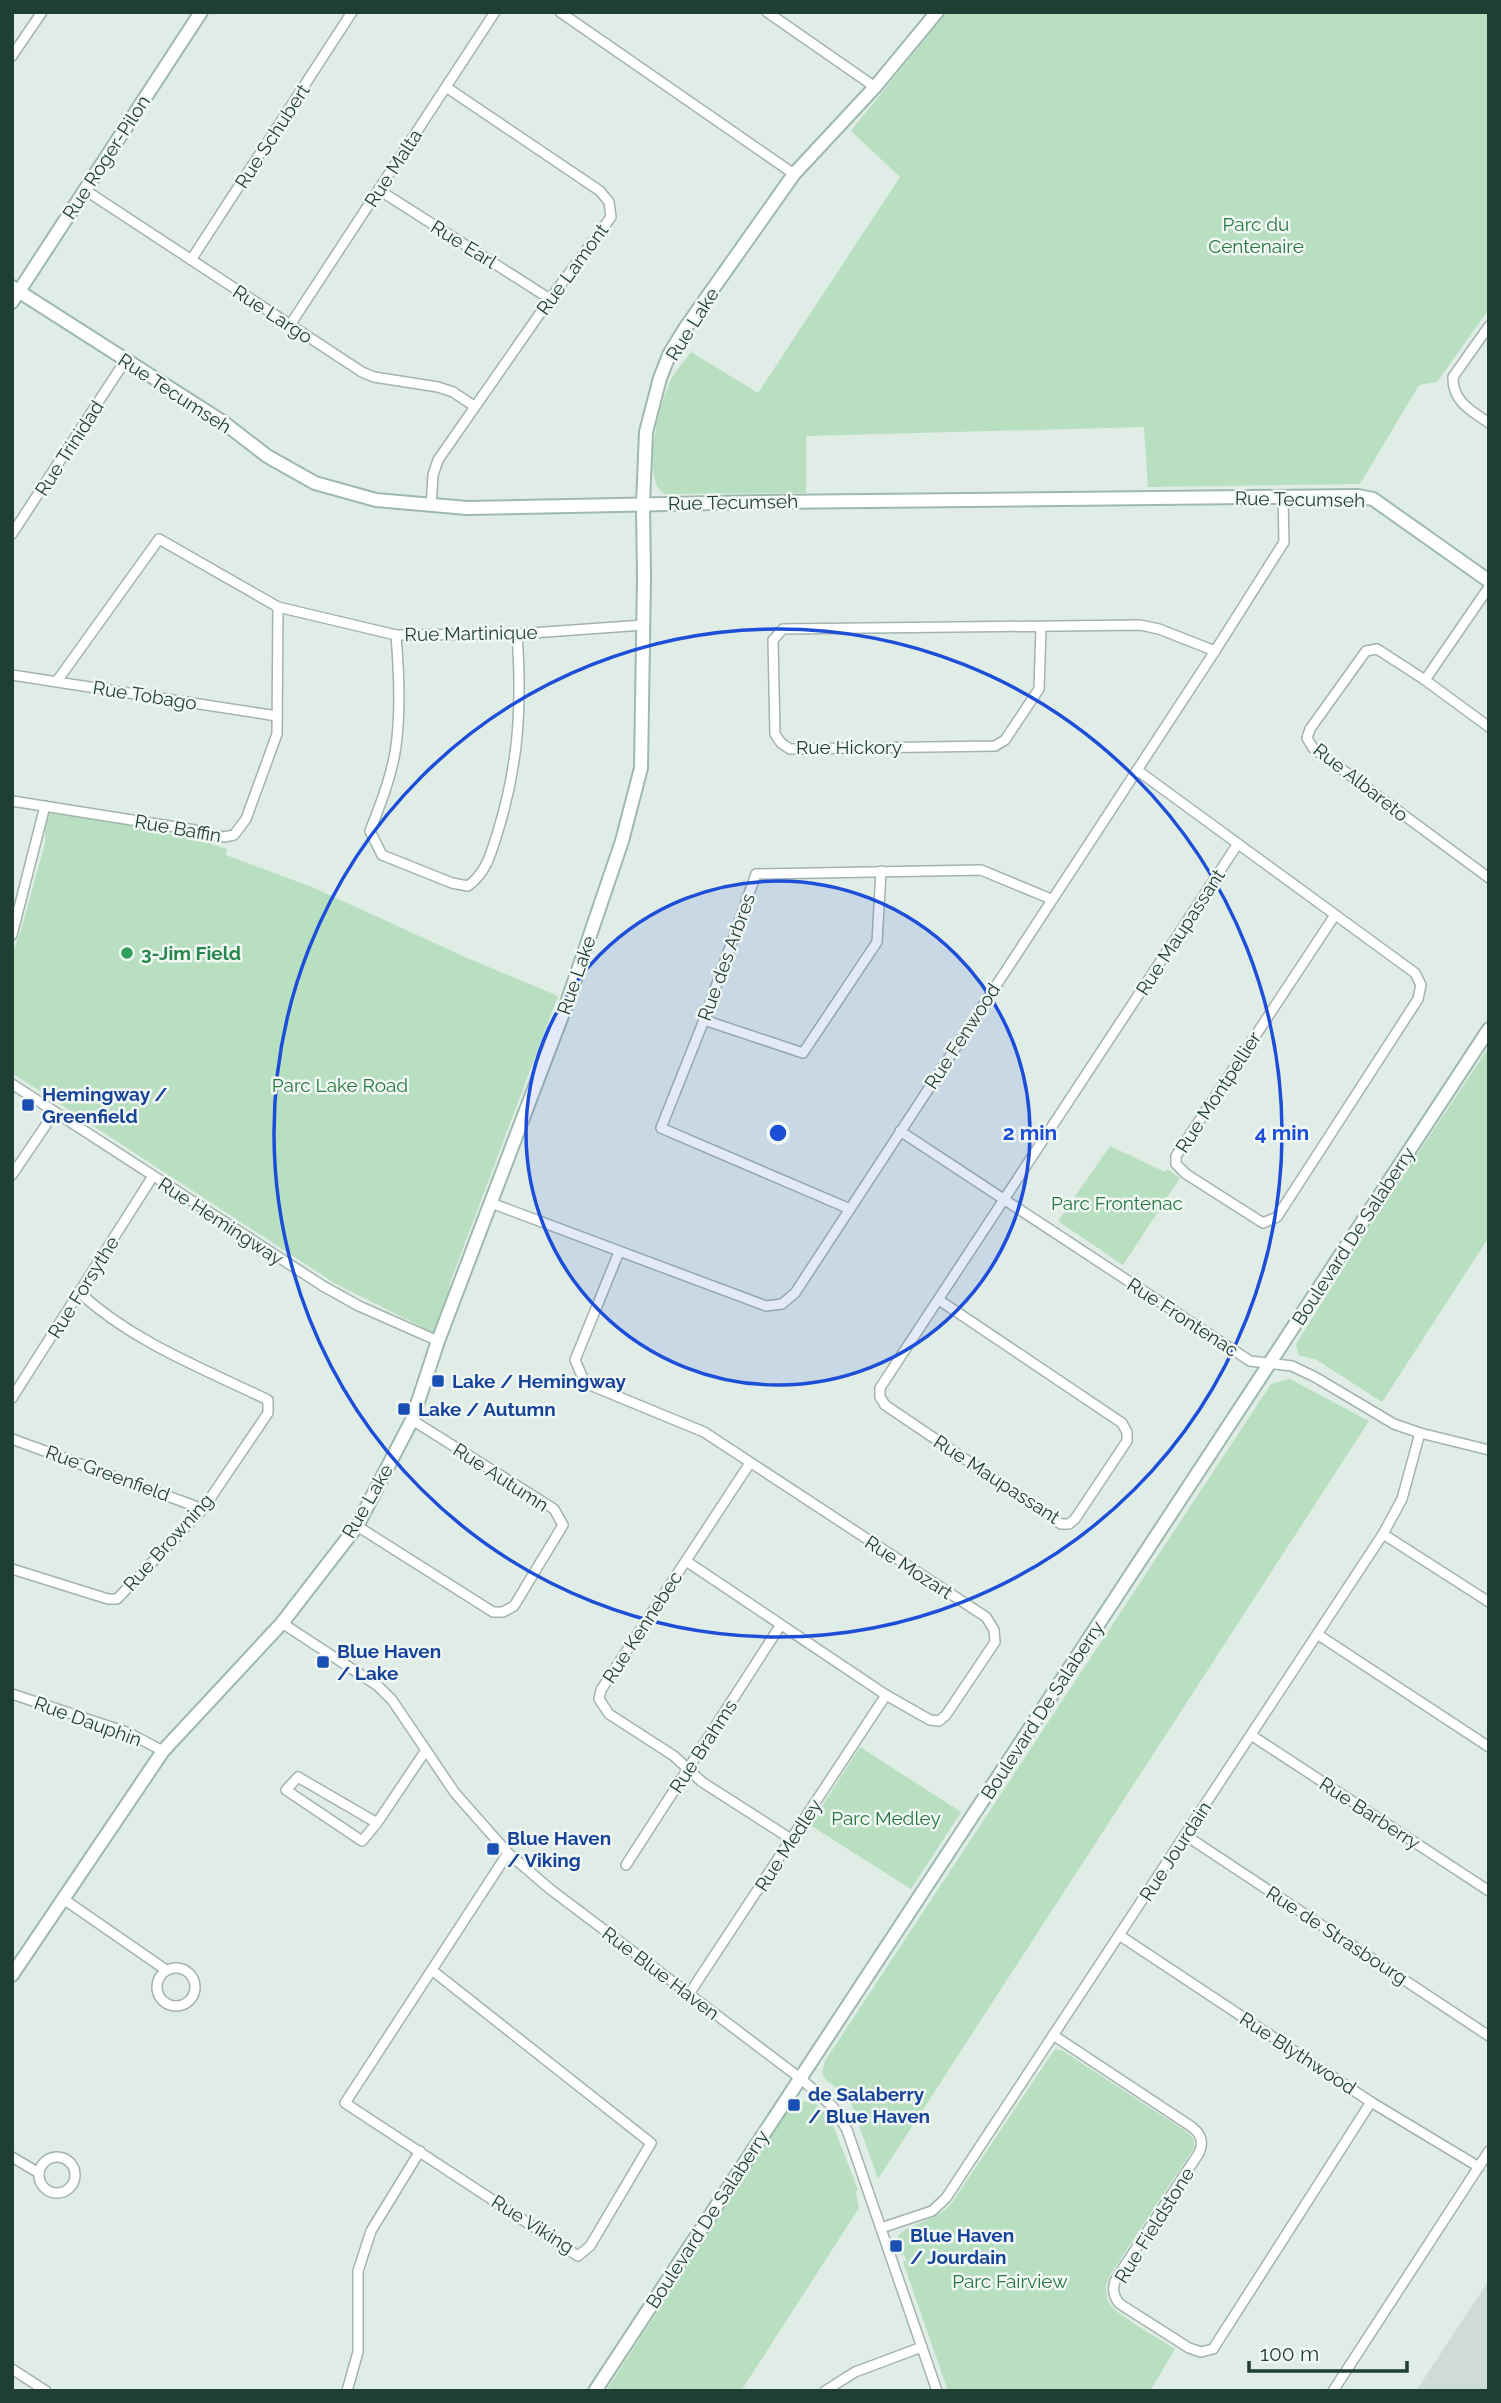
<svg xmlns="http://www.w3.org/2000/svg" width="1501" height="2403" font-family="Raleway,sans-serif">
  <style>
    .built { fill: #cedcd5 }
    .green { fill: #b7dfc0 }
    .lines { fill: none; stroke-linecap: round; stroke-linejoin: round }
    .street-casing { stroke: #a2b4ad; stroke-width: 12 }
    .secondary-casing { stroke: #9eb9ae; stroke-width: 16 }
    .street { stroke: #fff; stroke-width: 9 }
    .secondary { stroke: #fff; stroke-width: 12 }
    .ring { fill: none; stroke: #1d4ed8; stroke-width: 3.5 }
    .leisure-dot { fill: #2e9e5b; stroke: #f1f8f4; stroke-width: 2.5 }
    .transit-dot { fill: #1a4fb4; stroke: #f1f8f4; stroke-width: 2.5 }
    .labels { text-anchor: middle; stroke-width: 5; stroke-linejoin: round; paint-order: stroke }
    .street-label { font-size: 19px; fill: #1f3e34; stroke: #f1f8f4 }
    .park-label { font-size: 19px; fill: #277841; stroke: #f1f8f4 }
    .leisure-label { font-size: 19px; font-weight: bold; fill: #27864d; stroke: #f1f8f4; text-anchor: start }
    .transit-label { font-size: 19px; font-weight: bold; fill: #164399; stroke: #f1f8f4; text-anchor: start }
    .centre { fill: #1d4ed8; stroke: #f1f8f4; stroke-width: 3.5 }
    .ring-label { font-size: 21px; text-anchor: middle; font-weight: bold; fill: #1d4ed8; stroke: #f1f8f4; stroke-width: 5; stroke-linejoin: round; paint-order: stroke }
  </style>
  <rect width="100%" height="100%" fill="#e0ece6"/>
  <polygon class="built" points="1489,2280 1489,2391 1416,2391"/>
  <g class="green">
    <path d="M947,12H1489V309L1437,382L1419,385L1360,484L1148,487L1144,427L806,436V493L665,494C639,480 660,405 669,384C674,372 684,362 691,352L758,393L900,177L851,131Z"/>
    <polygon points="45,806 205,842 227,849 226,855 312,887 467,958 558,996 451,1280 438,1341 420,1326 336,1284 12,1073 12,954 21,930 45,843"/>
    <polygon points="1489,1047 1489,1237 1382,1402 1317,1360 1298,1355 1296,1344 1377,1215"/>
    <polygon points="1110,1146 1165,1172 1167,1169 1180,1178 1123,1265 1058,1221"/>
    <polygon points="1290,1379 1369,1421 878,2179 849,2097 826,2080 822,2073 825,2061 1271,1384"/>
    <polygon points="860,1747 961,1812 911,1889 810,1825"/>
    <path d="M1055,2049L1063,2051L1187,2132L1194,2140V2148L1110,2275C1105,2285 1104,2296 1111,2306C1122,2318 1160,2339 1175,2349L1150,2391H948L903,2262L906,2260L904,2254L900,2255L896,2239C905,2223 935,2222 951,2204Z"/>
    <polygon points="799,2101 815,2103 831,2120 858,2190 856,2192 859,2208 741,2391 606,2391 792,2104"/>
  </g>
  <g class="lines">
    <g class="street-casing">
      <g id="street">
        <polyline points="560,12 794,174"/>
        <polyline points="767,12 875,87"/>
        <polyline points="12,56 42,12"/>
        <polyline points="85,190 362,372 374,377 438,387 453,392 474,406"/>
        <polyline points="379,190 550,299"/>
        <polyline points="191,260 352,12"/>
        <polyline points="290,325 495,12"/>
        <path d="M1489,326L1453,377C1452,401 1471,411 1489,423"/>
        <polyline points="431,506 433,475 438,460 550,299 611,217 609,202 600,191 446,87"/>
        <polyline points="12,534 125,361"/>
        <polyline points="1041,628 1039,689 1005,740 995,746 790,749 781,743 775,734 773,640 783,629 1140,625 1159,629 1215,651"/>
        <path d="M396,635C399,671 401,710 396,746C392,775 381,803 370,831L382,855L452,883L468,886C487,872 491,853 498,831C519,763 522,704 517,634"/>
        <polyline points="12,675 277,716"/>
        <polyline points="1425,680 1489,587"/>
        <polyline points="57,681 159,539 278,607 396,635 517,634 644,625"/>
        <polyline points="1489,727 1425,680 1377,649 1366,651 1310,729 1307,738 1313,748 1489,878"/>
        <polyline points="1137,770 1415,973 1421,985 1418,999 1277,1217 1263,1223 1186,1174 1176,1164 1176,1156 1335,915"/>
        <polyline points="12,801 195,830 224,837 234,835 246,819 277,734 278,607"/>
        <polyline points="12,935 45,806"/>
        <polyline points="704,1020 803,1053 877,942 881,871"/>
        <polyline points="12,1084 323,1286 359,1306 438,1341"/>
        <polyline points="900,1131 1250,1361 1292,1366 1315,1377 1394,1424 1420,1433 1489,1450"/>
        <polyline points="12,1175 54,1113"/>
        <polyline points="491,1203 766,1306 782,1304 795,1293 1215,651 1284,542 1283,498"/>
        <polyline points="850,1209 661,1128 704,1020 756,874 981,870 1051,899"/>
        <polyline points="619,1252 575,1360 585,1383 704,1432 986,1617 994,1630 995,1642 946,1715 939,1721 930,1720 886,1695 686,1561"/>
        <polyline points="939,1300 1122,1423 1127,1432 1127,1441 1075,1519 1069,1524 1061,1524 885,1405 880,1397 880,1388 1237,845"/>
        <polyline points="12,1398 153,1176"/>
        <polyline points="12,1439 203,1509"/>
        <polyline points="750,1463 601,1690 599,1699 609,1714 674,1756 702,1782 791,1839"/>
        <polyline points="357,1526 493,1612 503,1612 514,1606 563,1525 554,1509 412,1420"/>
        <polyline points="1383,1534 1489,1602"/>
        <path d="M12,1569L108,1599H117L203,1509L268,1413V1400C204,1369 133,1342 80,1293"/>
        <polyline points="282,1623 378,1686 392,1700 455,1793 508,1853 550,1889 800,2078 833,2107 847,2130 937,2391"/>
        <polyline points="1317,1634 1489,1747"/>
        <polyline points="12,1694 129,1733 163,1751"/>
        <polyline points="1251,1735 1489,1891"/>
        <polyline points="377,1823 298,1777 286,1790 362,1841 377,1823 426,1750"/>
        <polyline points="1185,1835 1489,2036"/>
        <polyline points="626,1865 780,1626"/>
        <polyline points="62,1898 166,1970"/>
        <polyline points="1119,1935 1371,2102 1479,2167"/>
        <circle cx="176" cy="1987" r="19"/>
        <polyline points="433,1971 651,2143 590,2246 578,2256 345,2103 508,1853"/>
        <polyline points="689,1994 886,1695"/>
        <path d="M1053,2035L1192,2127C1201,2134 1204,2142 1199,2153L1116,2279C1112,2287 1113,2297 1120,2304L1189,2348L1201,2352L1213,2349L1371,2102"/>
        <circle cx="57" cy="2175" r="18"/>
        <polyline points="12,2157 39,2173"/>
        <polyline points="881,2228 932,2211 946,2198 1383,1534 1402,1499 1420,1433"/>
        <polyline points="12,2369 46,2391"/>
        <polyline points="347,2391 358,2352 358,2271 371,2231 420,2151"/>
        <polyline points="825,2391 855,2372 922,2347"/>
        <polyline points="1333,2391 1489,2151"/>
      </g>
    </g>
    <g class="secondary-casing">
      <g id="secondary">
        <polyline points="12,287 223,422 267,456 315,483 376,500 467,508 767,502 1358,496 1373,499 1489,581"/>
        <polyline points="12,302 201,12"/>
        <polyline points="12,1975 163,1751 282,1623 357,1526 412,1420 438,1341 568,1000 622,841 641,768 644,578 643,504 646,432 660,378 670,353 686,327 794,174 875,87 937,12"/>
        <polyline points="595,2391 1489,1029"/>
      </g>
    </g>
    <use href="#street" class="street"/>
    <use href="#secondary" class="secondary"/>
  </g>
  <circle cx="778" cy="1133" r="252" fill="#1d4ed8" fill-opacity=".12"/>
  <g class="ring">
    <circle cx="778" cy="1133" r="252"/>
    <circle cx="778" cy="1133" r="504"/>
  </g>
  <circle class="leisure-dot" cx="127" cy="953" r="7"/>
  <g class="transit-dot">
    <rect x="21" y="1098" width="14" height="14" rx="3.5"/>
    <rect x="431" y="1374" width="14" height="14" rx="3.5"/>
    <rect x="397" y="1402" width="14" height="14" rx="3.5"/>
    <rect x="316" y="1655" width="14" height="14" rx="3.5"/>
    <rect x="486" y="1842" width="14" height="14" rx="3.5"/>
    <rect x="787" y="2098" width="14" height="14" rx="3.5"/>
    <rect x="889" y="2239" width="14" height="14" rx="3.5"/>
  </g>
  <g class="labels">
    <g class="street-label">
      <text transform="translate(272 136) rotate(-57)" y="7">Rue Schubert</text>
      <text transform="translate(106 157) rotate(-57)" y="7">Rue Roger-Pilon</text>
      <text transform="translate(393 168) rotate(-57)" y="7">Rue Malta</text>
      <text transform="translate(464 244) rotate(32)" y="7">Rue Earl</text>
      <text transform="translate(572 269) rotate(-54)" y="7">Rue Lamont</text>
      <text transform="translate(273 314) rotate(33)" y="7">Rue Largo</text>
      <text transform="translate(692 324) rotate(-58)" y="7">Rue Lake</text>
      <text transform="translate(175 393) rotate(33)" y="7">Rue Tecumseh</text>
      <text transform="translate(69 448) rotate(-57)" y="7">Rue Trinidad</text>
      <text transform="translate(1300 499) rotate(1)" y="7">Rue Tecumseh</text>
      <text transform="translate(733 502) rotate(-1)" y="7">Rue Tecumseh</text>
      <text transform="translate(471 633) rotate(-1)" y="7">Rue Martinique</text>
      <text transform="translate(145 695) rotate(9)" y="7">Rue Tobago</text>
      <text x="849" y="754">Rue Hickory</text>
      <text transform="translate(1361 782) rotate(38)" y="7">Rue Albareto</text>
      <text transform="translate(178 828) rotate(10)" y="7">Rue Baffin</text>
      <text transform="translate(1180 932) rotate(-57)" y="7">Rue Maupassant</text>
      <text transform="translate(726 957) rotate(-70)" y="7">Rue des Arbres</text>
      <text transform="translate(576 975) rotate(-71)" y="7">Rue Lake</text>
      <text transform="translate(962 1036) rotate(-57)" y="7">Rue Fenwood</text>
      <text transform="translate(1218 1092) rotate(-57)" y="7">Rue Montpellier</text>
      <text transform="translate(221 1221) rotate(33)" y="7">Rue Hemingway</text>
      <text transform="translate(1353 1236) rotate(-57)" y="7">Boulevard De Salaberry</text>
      <text transform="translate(83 1287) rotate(-58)" y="7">Rue Forsythe</text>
      <text transform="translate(1183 1317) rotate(33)" y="7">Rue Frontenac</text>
      <text transform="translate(108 1473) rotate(20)" y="7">Rue Greenfield</text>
      <text transform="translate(501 1477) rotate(33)" y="7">Rue Autumn</text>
      <text transform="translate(997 1479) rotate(33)" y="7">Rue Maupassant</text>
      <text transform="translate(367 1501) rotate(-60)" y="7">Rue Lake</text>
      <text transform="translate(168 1542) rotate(-48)" y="7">Rue Browning</text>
      <text transform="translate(909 1567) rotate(33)" y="7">Rue Mozart</text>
      <text transform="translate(642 1627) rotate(-57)" y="7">Rue Kennebec</text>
      <text transform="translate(1042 1710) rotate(-57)" y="7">Boulevard De Salaberry</text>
      <text transform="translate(88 1721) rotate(20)" y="7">Rue Dauphin</text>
      <text transform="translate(703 1746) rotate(-57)" y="7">Rue Brahms</text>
      <text transform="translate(1370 1813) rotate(33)" y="7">Rue Barberry</text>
      <text transform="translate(788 1845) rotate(-57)" y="7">Rue Medley</text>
      <text transform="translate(1175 1851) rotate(-57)" y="7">Rue Jourdain</text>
      <text transform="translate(1337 1935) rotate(33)" y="7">Rue de Strasbourg</text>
      <text transform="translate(661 1973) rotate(37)" y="7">Rue Blue Haven</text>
      <text transform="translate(1298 2053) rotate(33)" y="7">Rue Blythwood</text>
      <text transform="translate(707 2219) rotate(-57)" y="7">Boulevard De Salaberry</text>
      <text transform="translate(533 2224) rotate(32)" y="7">Rue Viking</text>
      <text transform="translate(1154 2225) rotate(-58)" y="7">Rue Fieldstone</text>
    </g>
    <g class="park-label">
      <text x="1256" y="231">Parc du<tspan x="1256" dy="22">Centenaire</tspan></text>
      <text x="340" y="1092">Parc Lake Road</text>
      <text x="1117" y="1210">Parc Frontenac</text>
      <text x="886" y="1825">Parc Medley</text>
      <text x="1010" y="2288">Parc Fairview</text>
    </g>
    <g class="leisure-label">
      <text x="141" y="960">3-Jim Field</text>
    </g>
    <g class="transit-label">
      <text x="42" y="1101">Hemingway /<tspan x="42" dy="22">Greenfield</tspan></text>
      <text x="452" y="1388">Lake / Hemingway</text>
      <text x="418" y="1416">Lake / Autumn</text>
      <text x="337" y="1658">Blue Haven<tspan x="337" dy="22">/ Lake</tspan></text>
      <text x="507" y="1845">Blue Haven<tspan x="507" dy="22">/ Viking</tspan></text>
      <text x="808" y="2101">de Salaberry<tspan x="808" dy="22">/ Blue Haven</tspan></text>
      <text x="910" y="2242">Blue Haven<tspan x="910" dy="22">/ Jourdain</tspan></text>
    </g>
  </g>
  <circle cx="778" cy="1133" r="10" class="centre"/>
  <g class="ring-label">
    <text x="1030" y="1140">2 min</text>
    <text x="1282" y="1140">4 min</text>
  </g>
  <rect width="1501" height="2403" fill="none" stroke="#1f3e34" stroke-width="28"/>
  <path d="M1249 2361v10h158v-10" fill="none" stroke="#1f3e34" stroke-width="3.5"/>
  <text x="1260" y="2361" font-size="21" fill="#1f3e34" stroke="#f1f8f4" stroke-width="5" paint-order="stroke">100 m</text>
</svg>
